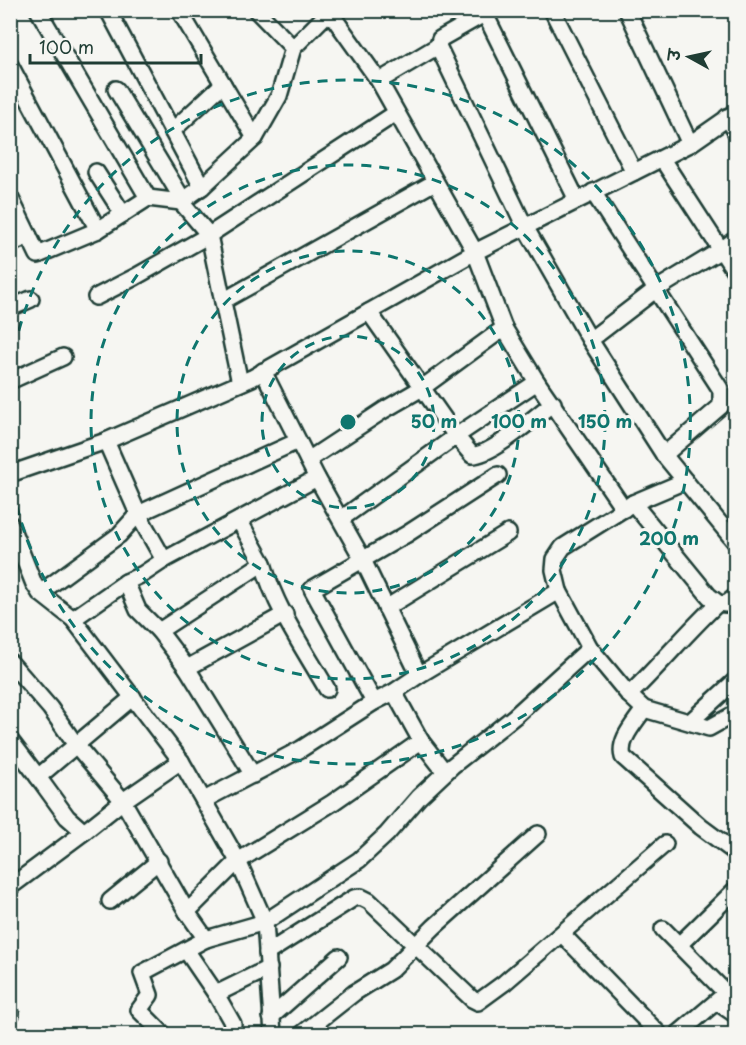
<svg xmlns="http://www.w3.org/2000/svg" width="746" height="1045" font-family="'Playpen Sans','Playpen Sans Deva',sans-serif">
  <style>
    .lines { fill: none; stroke-linecap: round; stroke-linejoin: round }
    .minor-casing { stroke: #1f3d34; stroke-width: 20 }
    .minor { stroke: #f6f6f2; stroke-width: 15 }
    .ring { fill: none; stroke: #0f766e; stroke-width: 3; stroke-dasharray: 10 8 }
    .centre { fill: #0f766e; stroke: #f6f6f2; stroke-width: 3 }
    .ring-label { font-size: 18px; text-anchor: middle; font-weight: bold; fill: #0f766e; stroke: #f6f6f2; stroke-width: 6; stroke-linejoin: round; paint-order: stroke }
  </style>
  <rect width="100%" height="100%" fill="#f6f6f2"/>
  <filter id="ink" filterUnits="userSpaceOnUse"><feTurbulence type="fractalNoise" baseFrequency=".0167" numOctaves="2"/><feDisplacementMap in="SourceGraphic" scale="12" xChannelSelector="R" yChannelSelector="G"/><feConvolveMatrix kernelMatrix="1 2 1 2 8 2 1 2 1" color-interpolation-filters="sRGB"/></filter>
  <g filter="url(#ink)">
    <g class="lines">
      <g class="minor-casing">
        <g id="minor">
          <polyline points="38,10 148,198"/>
          <polyline points="108,10 202,187"/>
          <polyline points="179,10 255,138"/>
          <polyline points="491,10 440,39 438,46 524,225 590,340 664,455 736,543"/>
          <polyline points="552,10 634,172"/>
          <polyline points="627,10 690,144"/>
          <polyline points="329,11 379,81 475,252 504,328"/>
          <polyline points="485,14 577,200"/>
          <polyline points="293,48 331,10"/>
          <polyline points="10,65 98,230"/>
          <polyline points="379,81 438,46"/>
          <polyline points="116,89 183,200"/>
          <polyline points="727,117 736,132"/>
          <polyline points="172,131 223,84"/>
          <polyline points="662,159 736,273"/>
          <polyline points="96,172 123,214"/>
          <polyline points="593,192 721,390 721,406 664,455"/>
          <polyline points="10,197 38,255 98,230 148,198 181,202"/>
          <polyline points="10,244 29,236"/>
          <polyline points="96,297 135,277 209,235 396,113"/>
          <polyline points="223,301 435,182"/>
          <polyline points="10,308 31,299"/>
          <path d="M369,312L456,436L472,455C491,456 536,416 553,403"/>
          <polyline points="590,340 655,290 721,250 736,239"/>
          <polyline points="263,371 317,478 362,558 419,675"/>
          <polyline points="10,381 63,357"/>
          <polyline points="537,382 624,509"/>
          <polyline points="240,383 209,235 181,202 202,187 255,138 279,96 293,48 256,10"/>
          <polyline points="106,441 138,514 298,441"/>
          <polyline points="308,460 384,410 422,388 504,328 537,382 456,436 341,519"/>
          <polyline points="10,474 106,441 252,378 475,252 690,144 736,112"/>
          <polyline points="633,503 709,596 718,603 726,604 736,596"/>
          <polyline points="239,520 263,563 159,631 187,668 285,614"/>
          <polyline points="10,524 34,584 40,593 73,619 181,761 238,861 332,803 421,741"/>
          <path d="M263,563C275,608 304,649 327,689"/>
          <polyline points="126,582 138,610 159,631"/>
          <polyline points="559,591 590,648 629,695 644,709 709,728 736,713"/>
          <polyline points="40,593 119,535 138,514 164,560"/>
          <polyline points="386,608 508,533"/>
          <polyline points="73,619 126,582 143,574 164,560 317,478"/>
          <polyline points="10,662 50,708 76,745 123,801 187,912 238,861 265,922 273,1034"/>
          <polyline points="187,668 253,775"/>
          <polyline points="394,692 421,741 445,772"/>
          <path d="M629,695C660,665 687,632 718,603"/>
          <polyline points="374,702 312,589 407,534 498,475"/>
          <path d="M644,709C635,723 618,740 623,757L701,827L736,853"/>
          <polyline points="690,722 736,680"/>
          <polyline points="10,740 38,777"/>
          <polyline points="204,800 301,749 374,702 394,692 419,675 559,591 554,570 555,559 563,547 633,503 685,481"/>
          <polyline points="84,832 123,801 181,761"/>
          <polyline points="10,887 84,832 67,817 38,777 133,697"/>
          <polyline points="110,901 159,861"/>
          <polyline points="187,912 206,939"/>
          <polyline points="663,929 727,994"/>
          <polyline points="562,934 659,1034"/>
          <polyline points="679,945 736,889"/>
          <polyline points="186,950 216,994"/>
          <polyline points="267,953 354,898 361,897 369,901 472,999 478,1002 504,983 665,844"/>
          <polyline points="717,1002 736,1015"/>
          <polyline points="10,1014 11,1014"/>
          <polyline points="271,1017 339,957"/>
          <polyline points="233,1024 216,994 269,968"/>
          <polyline points="163,1034 139,1010 150,995 142,973 206,939 265,922 359,860 387,834 419,797 452,766 515,716 590,648"/>
          <polyline points="302,1034 354,993 391,970 434,927 538,834"/>
          <polyline points="678,1034 736,985"/>
        </g>
      </g>
      <use href="#minor" class="minor"/>
    </g>
  </g>
  <g class="ring">
    <circle cx="348" cy="422" r="86"/>
    <circle cx="348" cy="422" r="171"/>
    <circle cx="348" cy="422" r="257"/>
    <path d="M11 366A342 342 0 1 1 11 478"/>
  </g>
  <circle cx="348" cy="422" r="9" class="centre"/>
  <g class="ring-label">
    <text x="434" y="428">50 m</text>
    <text x="519" y="428">100 m</text>
    <text x="605" y="428">150 m</text>
    <text x="669" y="545">200 m</text>
  </g>
  <rect width="746" height="1045" fill="none" stroke="#f6f6f2" stroke-width="36"/>
  <rect x="18" y="18" width="710" height="1009" fill="none" stroke="#1f3d34" stroke-width="2" filter="url(#ink)"/>
  <g transform="translate(689 57) rotate(278)" stroke="#f6f6f2" stroke-width="4.5" paint-order="stroke">
  <path d="M0-4.5L10 22L0 15L-10 22Z" fill="#1f3d34"/>
  <text y="-9" font-size="16" font-weight="bold" text-anchor="middle" fill="#1f3d34">उ</text>
  </g>
  <path d="M30 54v9h171v-9" fill="none" stroke="#1f3d34" stroke-width="3"/>
  <text x="39" y="54" font-size="18" fill="#1f3d34" stroke="#f6f6f2" stroke-width="4.5" paint-order="stroke">100 m</text>
</svg>
